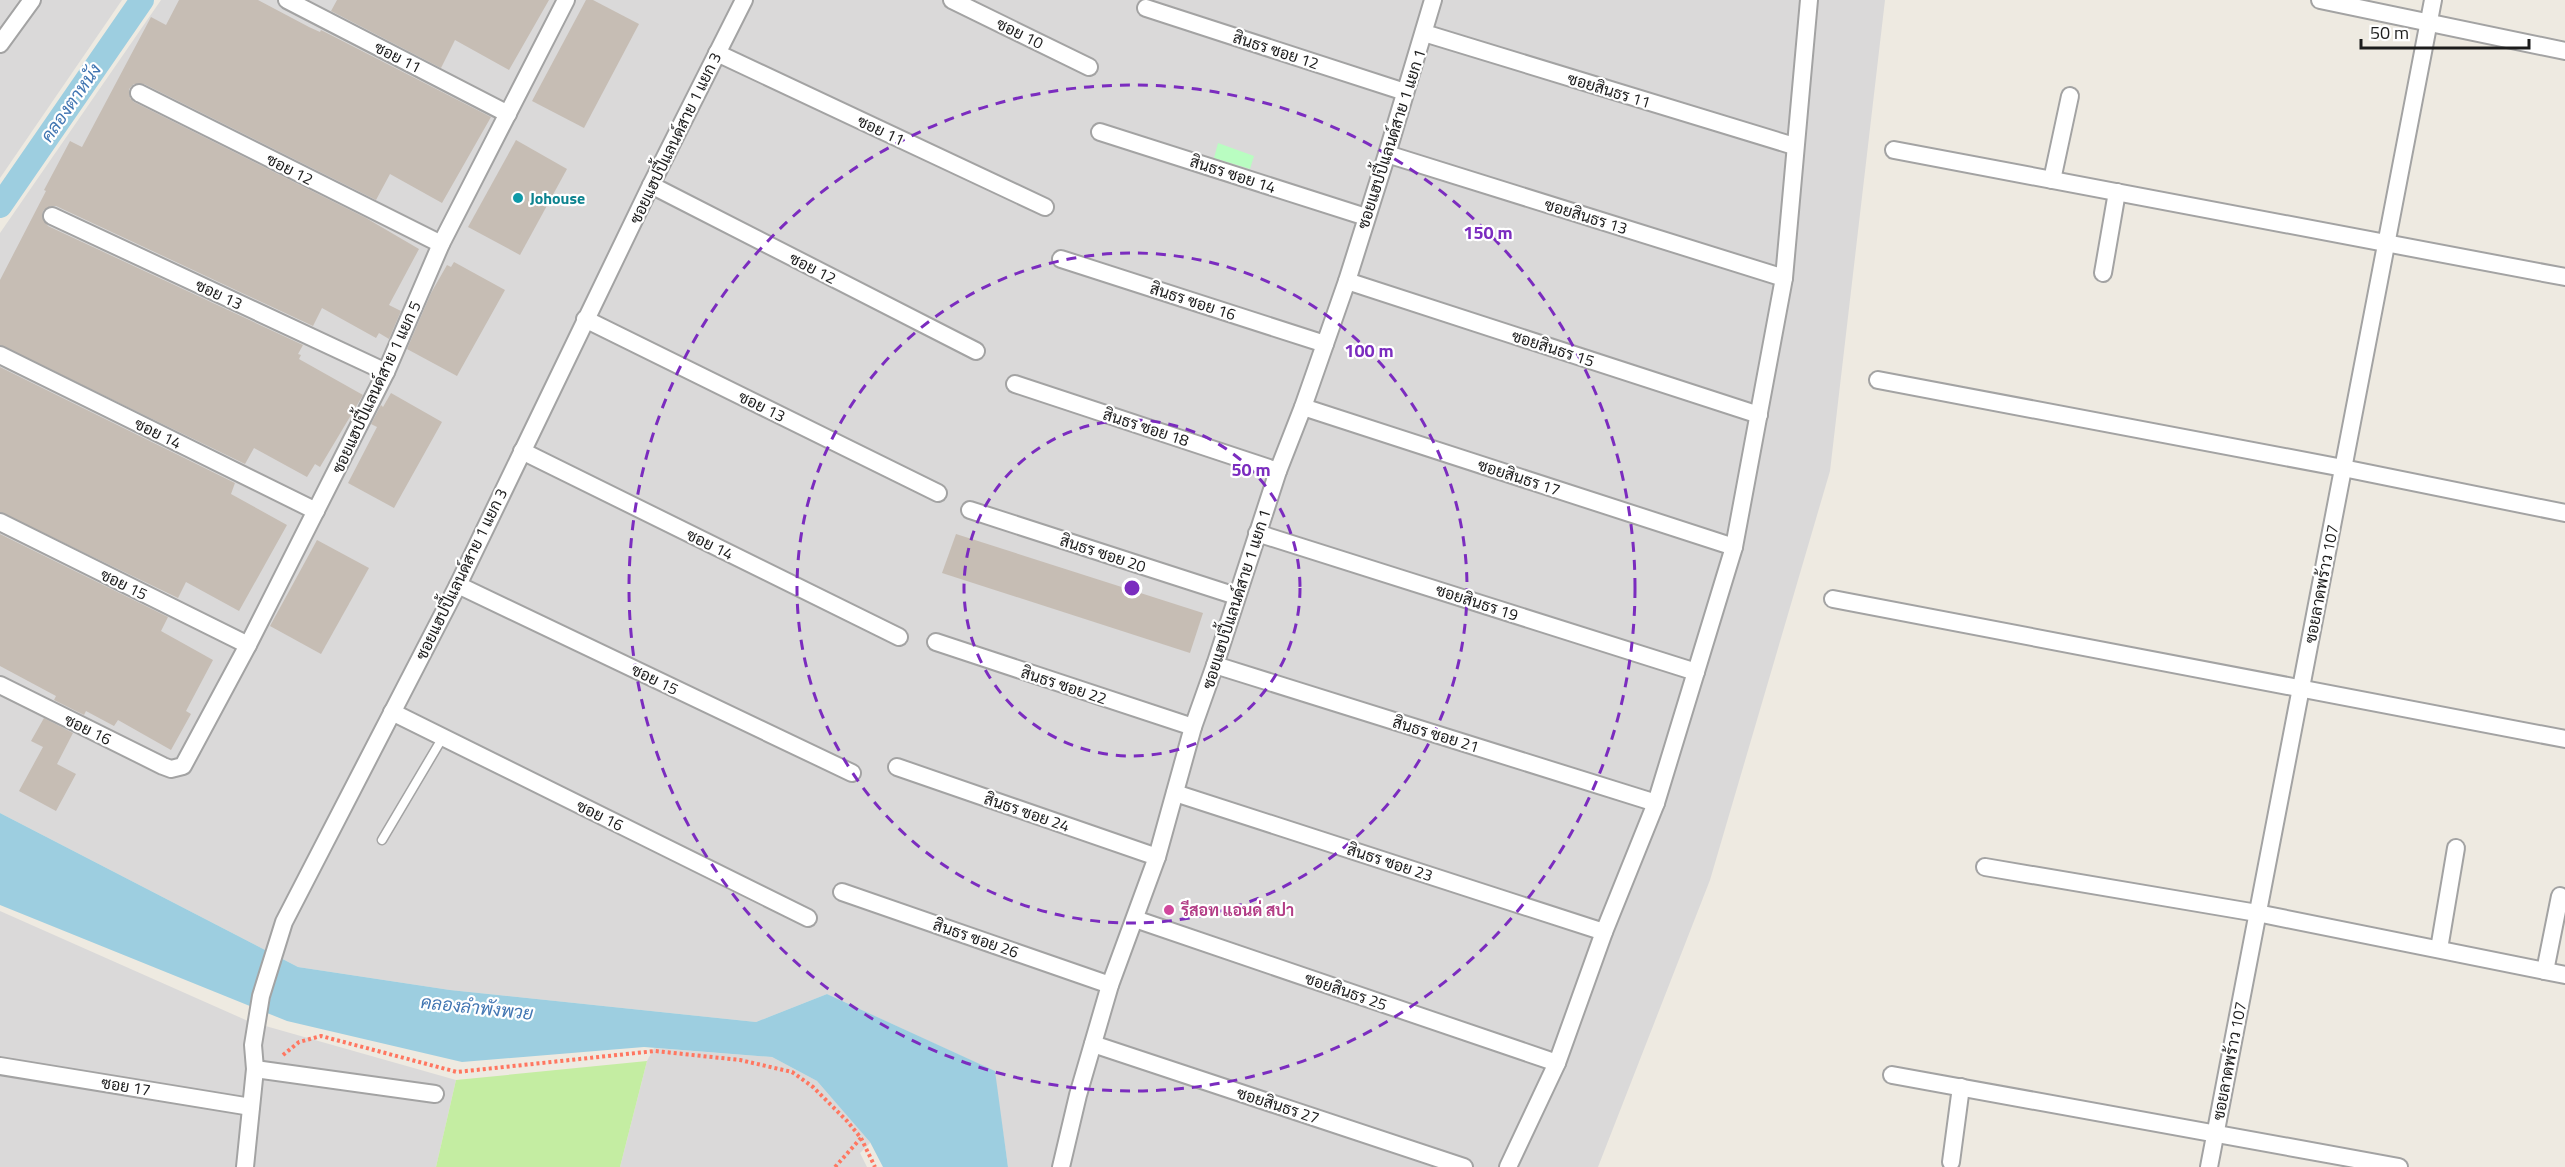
<svg xmlns="http://www.w3.org/2000/svg" width="2565" height="1167" font-family="'Titillium Web',Sarabun,sans-serif">
  <style>
    .residential { fill: #dad9d9 }
    .grass { fill: #c4eda2 }
    .park { fill: #b9fdc1 }
    .water { fill: #9dcee0 }
    .lines { fill: none; stroke-linecap: round; stroke-linejoin: round }
    .canal { stroke: #9dcee0; stroke-width: 24 }
    .building { fill: #c6bdb4 }
    .lane-casing { stroke: #a3a3a3; stroke-width: 11 }
    .street-casing { stroke: #a3a3a3; stroke-width: 20 }
    .path { stroke: #ff7761; stroke-width: 4; stroke-dasharray: 3 3; stroke-linecap: butt }
    .lane { stroke: #fff; stroke-width: 8 }
    .street { stroke: #fff; stroke-width: 16 }
    .ring { fill: none; stroke: #7b2cbf; stroke-width: 3; stroke-dasharray: 10 8 }
    .culture-dot { fill: #0f9aa8; stroke: #fff; stroke-width: 2 }
    .hotel-dot { fill: #d1479c; stroke: #fff; stroke-width: 2 }
    .labels { text-anchor: middle; stroke-width: 4.5; stroke-linejoin: round; paint-order: stroke }
    .street-label { font-size: 16px; fill: #1c1c1c; stroke: #fff }
    .culture-label { font-size: 16px; font-weight: bold; fill: #0d838f; stroke: #fff; text-anchor: start }
    .hotel-label { font-size: 16px; font-weight: bold; fill: #b23c85; stroke: #fff; text-anchor: start }
    .water-label { font-size: 18px; font-style: italic; fill: #4276b2; stroke: #fff }
    .centre { fill: #7b2cbf; stroke: #fff; stroke-width: 3 }
    .ring-label { font-size: 18px; text-anchor: middle; font-weight: bold; fill: #7b2cbf; stroke: #fff; stroke-width: 4.5; stroke-linejoin: round; paint-order: stroke }
  </style>
  <rect width="100%" height="100%" fill="#eeeae1"/>
  <g class="residential">
    <polygon points="0,0 122,0 0,178"/>
    <polygon points="161,0 1885,0 1830,471 1710,880 1598,1167 1008,1167 994,1071 827,994 756,1022 450,990 298,967 0,813 0,233"/>
    <polygon points="0,911 248,1021 456,1080 436,1167 0,1167"/>
    <polygon points="654,1048 772,1057 817,1081 871,1142 860,1153 867,1167 620,1167 647,1061"/>
  </g>
  <polygon class="grass" points="647,1061 620,1167 436,1167 456,1080"/>
  <polygon class="park" points="1218,143 1254,156 1250,169 1214,158"/>
  <polygon class="water" points="0,813 298,967 450,990 756,1022 827,994 995,1071 1008,1167 883,1167 870,1142 817,1081 772,1057 644,1047 462,1062 287,1021 0,905"/>
  <g class="lines">
    <polyline class="canal" points="0,206 142,0"/>
  </g>
  <g class="building">
    <polygon points="179,0 258,0 309,27 320,32 321,30 491,117 442,203 390,174 376,200 144,84 134,84 129,89 130,98 134,102 366,218 419,249 389,305 401,311 389,339 379,333 376,338 322,308 313,326 56,206 51,206 43,211 42,217 48,226 303,345 298,354 301,355 299,359 363,395 320,467 315,464 307,477 254,448 245,464 0,345 0,280 46,191 44,190 70,141 82,147 151,17 166,25"/>
    <polygon points="337,0 549,0 509,70 455,40 441,68 331,11"/>
    <polygon points="586,0 593,0 639,24 584,128 532,101"/>
    <polygon points="516,140 567,169 520,255 468,227"/>
    <polygon points="454,262 505,290 457,376 407,349 431,293 447,265 451,267"/>
    <polygon points="0,367 235,483 231,494 287,525 239,611 186,582 178,598 0,512"/>
    <polygon points="391,393 442,422 394,508 348,483 377,427 371,424 381,405 383,407"/>
    <polygon points="0,534 168,617 161,631 213,660 186,711 191,714 171,750 118,720 114,726 86,711 84,715 54,700 56,696 0,666"/>
    <polygon points="956,534 1203,613 1190,653 942,573"/>
    <polygon points="317,540 369,568 321,654 270,626"/>
    <polygon points="44,718 73,733 57,764 76,774 56,811 19,791 43,747 31,741"/>
  </g>
  <g class="lines">
    <g class="lane-casing">
      <polyline id="lane" points="382,840 443,737"/>
    </g>
    <g class="street-casing">
      <g id="street">
        <polyline points="287,0 508,114"/>
        <polyline points="952,0 1089,67"/>
        <polyline points="2320,0 2565,51"/>
        <polyline points="1146,8 1405,92"/>
        <polyline points="1424,33 1794,146"/>
        <polyline points="0,44 32,0"/>
        <polyline points="717,53 1045,207"/>
        <polyline points="139,93 441,244"/>
        <polyline points="1100,132 1366,217"/>
        <polyline points="1894,150 2565,277"/>
        <polyline points="1387,154 1784,278"/>
        <polyline points="2052,180 2070,96"/>
        <polyline points="651,185 976,351"/>
        <polyline points="52,216 386,372"/>
        <polyline points="1061,259 1325,344"/>
        <polyline points="2103,273 2117,192"/>
        <polyline points="1347,281 1759,415"/>
        <polyline points="585,319 938,493"/>
        <polyline points="0,355 316,511"/>
        <polyline points="1878,380 2343,468 2565,513"/>
        <polyline points="1015,384 1278,471"/>
        <polyline points="1303,407 1734,547"/>
        <polyline points="522,451 899,637"/>
        <polyline points="970,510 1236,596"/>
        <polyline points="0,522 248,645"/>
        <polyline points="1257,533 1696,672"/>
        <polyline points="458,585 852,773"/>
        <polyline points="1833,599 2565,739"/>
        <polyline points="936,642 1193,727"/>
        <polyline points="1215,665 1656,803"/>
        <polyline points="0,685 163,766 171,769 183,766 248,645 386,372 441,244 566,0"/>
        <polyline points="392,712 808,918"/>
        <polyline points="897,767 1157,857"/>
        <polyline points="1175,793 1604,932"/>
        <polyline points="1985,867 2257,913 2565,975"/>
        <polyline points="842,892 1110,985"/>
        <polyline points="1135,919 1557,1063"/>
        <polyline points="2439,949 2456,848"/>
        <polyline points="2545,971 2560,896"/>
        <polyline points="1093,1044 1464,1167"/>
        <polyline points="0,1066 251,1107"/>
        <polyline points="255,1069 435,1094"/>
        <polyline points="1892,1075 2399,1167"/>
        <polyline points="1951,1162 1961,1087"/>
        <polyline points="245,1167 255,1069 253,1045 261,996 284,922 458,585 651,185 744,0"/>
        <polyline points="1061,1167 1078,1095 1110,985 1157,857 1193,727 1215,665 1278,471 1303,407 1347,281 1387,154 1433,0"/>
        <polyline points="1508,1167 1557,1063 1604,932 1656,803 1734,547 1784,278 1809,0"/>
        <polyline points="2209,1167 2433,0"/>
      </g>
    </g>
    <g class="path">
      <polyline points="283,1055 299,1042 321,1036 457,1072 655,1051 740,1060 792,1072 813,1087 847,1121 861,1138 875,1167"/>
      <polyline points="835,1167 861,1138"/>
    </g>
    <use href="#lane" class="lane"/>
    <use href="#street" class="street"/>
  </g>
  <g class="ring">
    <circle cx="1132" cy="588" r="168"/>
    <circle cx="1132" cy="588" r="335"/>
    <circle cx="1132" cy="588" r="503"/>
  </g>
  <circle class="culture-dot" cx="518" cy="198" r="6"/>
  <circle class="hotel-dot" cx="1169" cy="910" r="6"/>
  <g class="labels">
    <g class="street-label">
      <text transform="translate(1020 33) rotate(26)" y="6">ซอย 10</text>
      <text transform="translate(1276 50) rotate(18)" y="6">สินธร ซอย 12</text>
      <text transform="translate(398 57) rotate(27)" y="6">ซอย 11</text>
      <text transform="translate(1609 90) rotate(17)" y="6">ซอยสินธร 11</text>
      <text transform="translate(881 130) rotate(25)" y="6">ซอย 11</text>
      <text transform="translate(675 138) rotate(-64)" y="6">ซอยแฮปปี้แลนด์สาย 1 แยก 3</text>
      <text transform="translate(1391 139) rotate(-72)" y="6">ซอยแฮปปี้แลนด์สาย 1 แยก 1</text>
      <text transform="translate(290 169) rotate(27)" y="6">ซอย 12</text>
      <text transform="translate(1233 174) rotate(18)" y="6">สินธร ซอย 14</text>
      <text transform="translate(1586 216) rotate(17)" y="6">ซอยสินธร 13</text>
      <text transform="translate(813 268) rotate(27)" y="6">ซอย 12</text>
      <text transform="translate(219 294) rotate(25)" y="6">ซอย 13</text>
      <text transform="translate(1193 301) rotate(18)" y="6">สินธร ซอย 16</text>
      <text transform="translate(1553 348) rotate(18)" y="6">ซอยสินธร 15</text>
      <text transform="translate(376 387) rotate(-65)" y="6">ซอยแฮปปี้แลนด์สาย 1 แยก 5</text>
      <text transform="translate(762 406) rotate(26)" y="6">ซอย 13</text>
      <text transform="translate(1146 427) rotate(18)" y="6">สินธร ซอย 18</text>
      <text transform="translate(158 433) rotate(26)" y="6">ซอย 14</text>
      <text transform="translate(1519 477) rotate(18)" y="6">ซอยสินธร 17</text>
      <text transform="translate(710 544) rotate(26)" y="6">ซอย 14</text>
      <text transform="translate(1103 553) rotate(18)" y="6">สินธร ซอย 20</text>
      <text transform="translate(461 574) rotate(-64)" y="6">ซอยแฮปปี้แลนด์สาย 1 แยก 3</text>
      <text transform="translate(124 584) rotate(26)" y="6">ซอย 15</text>
      <text transform="translate(2321 584) rotate(-79)" y="6">ซอยลาดพร้าว 107</text>
      <text transform="translate(1236 599) rotate(-72)" y="6">ซอยแฮปปี้แลนด์สาย 1 แยก 1</text>
      <text transform="translate(1477 602) rotate(18)" y="6">ซอยสินธร 19</text>
      <text transform="translate(655 679) rotate(26)" y="6">ซอย 15</text>
      <text transform="translate(1064 685) rotate(18)" y="6">สินธร ซอย 22</text>
      <text transform="translate(88 729) rotate(26)" y="6">ซอย 16</text>
      <text transform="translate(1436 734) rotate(17)" y="6">สินธร ซอย 21</text>
      <text transform="translate(1027 812) rotate(19)" y="6">สินธร ซอย 24</text>
      <text transform="translate(600 815) rotate(26)" y="6">ซอย 16</text>
      <text transform="translate(1390 862) rotate(18)" y="6">สินธร ซอย 23</text>
      <text transform="translate(976 938) rotate(19)" y="6">สินธร ซอย 26</text>
      <text transform="translate(1346 991) rotate(19)" y="6">ซอยสินธร 25</text>
      <text transform="translate(2229 1061) rotate(-79)" y="6">ซอยลาดพร้าว 107</text>
      <text transform="translate(126 1086) rotate(9)" y="6">ซอย 17</text>
      <text transform="translate(1278 1105) rotate(18)" y="6">ซอยสินธร 27</text>
    </g>
    <g class="culture-label">
      <text x="530" y="204">Johouse</text>
    </g>
    <g class="hotel-label">
      <text x="1181" y="916">รีสอท แอนด่ สปา</text>
    </g>
    <g class="water-label">
      <text transform="translate(71 103) rotate(-55)" y="6">คลองตาหนัง</text>
      <text transform="translate(477 1008) rotate(6)" y="6">คลองลำพังพวย</text>
    </g>
  </g>
  <circle cx="1132" cy="588" r="9" class="centre"/>
  <g class="ring-label">
    <text x="1488" y="239">150 m</text>
    <text x="1369" y="357">100 m</text>
    <text x="1251" y="476">50 m</text>
  </g>
  <path d="M2361 39v9h168v-9" fill="none" stroke="#1c1c1c" stroke-width="3"/>
  <text x="2370" y="39" font-size="18" fill="#1c1c1c" stroke="#ffffff" stroke-width="4.5" paint-order="stroke">50 m</text>
</svg>
